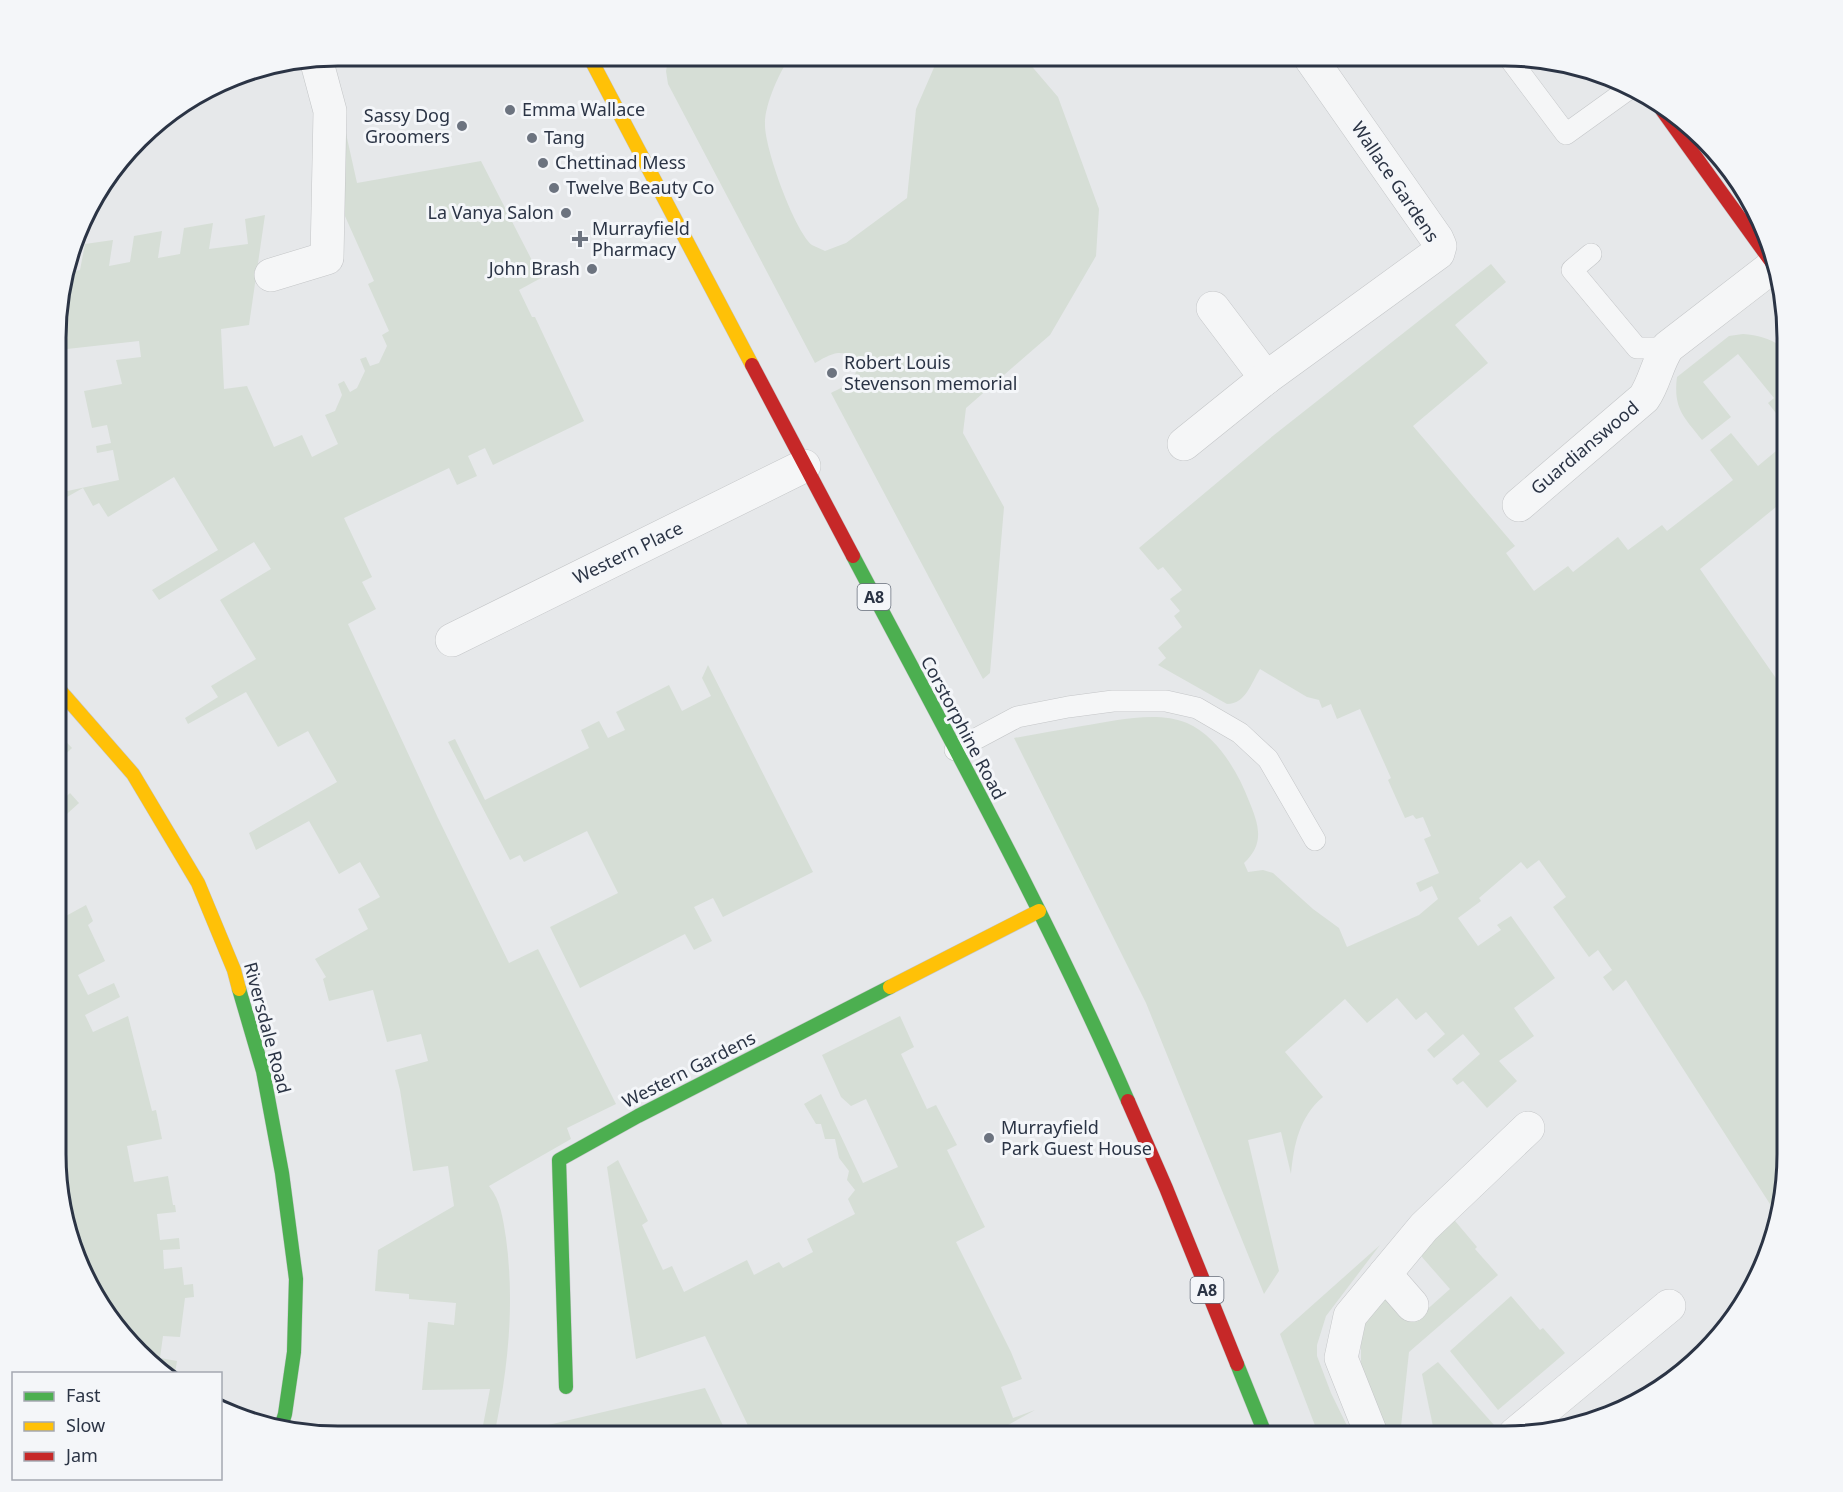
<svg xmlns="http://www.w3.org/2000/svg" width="1843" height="1492" font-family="'Noto Sans',sans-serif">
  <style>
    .green { fill: #d6ded6 }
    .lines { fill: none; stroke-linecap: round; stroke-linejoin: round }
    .lane-casing { stroke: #c4c6c8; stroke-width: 22 }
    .street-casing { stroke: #c4c6c8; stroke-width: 34 }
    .fast-casing { stroke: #c4c6c8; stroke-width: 15 }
    .slow-casing { stroke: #c4c6c8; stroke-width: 15 }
    .jam-casing { stroke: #c4c6c8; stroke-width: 15 }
    .lane { stroke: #f5f6f7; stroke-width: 21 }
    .street { stroke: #f5f6f7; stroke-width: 33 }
    .fast { stroke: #4caf50; stroke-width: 14 }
    .slow { stroke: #ffc107; stroke-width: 14 }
    .jam { stroke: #c62828; stroke-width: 14 }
    .poi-dot { fill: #6c737f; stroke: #f4f6f9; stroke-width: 2 }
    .labels { text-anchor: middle; stroke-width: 6; stroke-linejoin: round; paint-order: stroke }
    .shield { fill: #f4f6f9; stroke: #676e7b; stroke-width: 1.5 }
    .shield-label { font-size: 16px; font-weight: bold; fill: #2b3445 }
    .poi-label { font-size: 18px; fill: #2b3445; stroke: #f4f6f9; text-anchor: start }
    .street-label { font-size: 18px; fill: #2b3445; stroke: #f4f6f9 }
    .rim { fill: none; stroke: #2b3445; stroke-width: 3 }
  </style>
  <rect width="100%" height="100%" fill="#e6e8ea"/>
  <g class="green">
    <path d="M669,56H791C780,70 764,106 765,125C765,149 794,230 812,245C816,247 821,249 825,251L846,243L907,198L916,109L939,56H1023L1058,97L1099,209L1096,256L1050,335L966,408L963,433L1004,507L990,673L983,679L831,393C838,389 847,386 852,380C862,368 852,352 838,353C830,354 822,359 815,363L668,84L666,71Z"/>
    <path d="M341,111L357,183L481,161L541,278L519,290L532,317H535L584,421L493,465L485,448L468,456L477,476L457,485L449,468L344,518L372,577L362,582L376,609L348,624L438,818L509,963L538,949L616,1104L567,1128L571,1139L489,1186C501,1201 503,1219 506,1238C515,1305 508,1370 494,1436H481L490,1389L422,1390L428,1322L454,1325L456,1303L409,1299V1294L375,1291L378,1250L454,1206L448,1166L413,1171L400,1090L395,1070L428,1061L421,1034L387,1042L373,990L329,1001L323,979L326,977L315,959L368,929L358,909L380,897L360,862L339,874L309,821L256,850L249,833L337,782L308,731L278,747L246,692L188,724L185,718L218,697L211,686L256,659L220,600L271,569L254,542L159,600L152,590L218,550L174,477L108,517L99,503L93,506L83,488L58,502V493L119,480L113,450L97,453L96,446L111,443L107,425L92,428L84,391L122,384L116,360L141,357L139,341L58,350V301L67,273L80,270L85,244L113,240L109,266L130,262L134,236L162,231L158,258L180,254L184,228L213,223L209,249L248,244L245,219L265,215L249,325L221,329L224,389L247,386L274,447L302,435L312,457L338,444L325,415L335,411L342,395L338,384L344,381L350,392L357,388L365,371L360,359L366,357L370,366L379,363L387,346L382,335L389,331L368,284L374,281L340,205Z"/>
    <path d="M1491,264L1506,282L1455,325L1488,363L1413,426L1515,546L1506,553L1534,591L1568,566L1573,572L1618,537L1628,550L1662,525L1667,531L1733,480L1710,450L1731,433L1758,466L1787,442V498L1700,569L1787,694V1173L1777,1215L1626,980L1613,991L1603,977L1612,970L1598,950L1589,957L1553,907L1566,897L1539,860L1527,869L1521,862L1479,898L1481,901L1458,918L1478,946L1501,930L1497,925L1511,916L1555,978L1514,1008L1534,1036L1499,1061L1517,1081L1487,1108L1463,1081L1457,1085L1452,1079L1480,1054L1463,1034L1434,1058L1427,1050L1445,1034L1426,1012L1416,1020L1397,998L1367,1023L1345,999L1285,1052L1323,1097C1299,1117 1294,1145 1291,1174L1281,1132L1248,1140L1279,1271L1264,1294L1146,1003L1014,738C1037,734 1059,730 1082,726C1114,721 1156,710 1187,723C1217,736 1238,772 1249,801C1259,825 1265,844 1244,863L1248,872L1263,870L1273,873L1313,909L1339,928L1347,947L1419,915L1438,899L1432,886L1420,892L1416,883L1439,873L1424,839L1431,836L1423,817L1416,819L1413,815L1405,818L1388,780L1391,778L1360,709L1337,719L1331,704L1322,708L1319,700L1307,697L1260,669C1251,683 1246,704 1227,704L1158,665L1166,658L1158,648L1182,627L1174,616L1180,611L1170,599L1182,590L1163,567L1158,570L1139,548L1274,435Z"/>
    <path d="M1743,334C1761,335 1773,340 1787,350V427L1768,403L1774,398L1738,354L1703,382L1731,417L1702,440C1684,417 1673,409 1677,377L1729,336Z"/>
    <polygon points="708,665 813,872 723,917 713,898 694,907 712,941 694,950 685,934 580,988 550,927 618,893 587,831 524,862 520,855 510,860 448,742 455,739 485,800 589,748 581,730 599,721 608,738 625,730 616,712 669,685 682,711 711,696 702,678"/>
    <polygon points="57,732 72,748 57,762"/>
    <polygon points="70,793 79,803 57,823 57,805"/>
    <polygon points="57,904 64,917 86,905 93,921 88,925 105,961 78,975 88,995 114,983 120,997 85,1015 93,1032 128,1016 152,1111 156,1110 162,1139 127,1146 134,1182 168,1176 173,1205 175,1205 176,1212 157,1214 160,1240 179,1238 180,1249 163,1250 164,1269 182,1267 184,1285 193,1284 194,1297 185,1298 180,1337 163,1336 160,1358 177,1361 175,1373 168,1373 138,1354 84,1279 56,1173"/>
    <polygon points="900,1016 914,1047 901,1054 927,1109 936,1105 957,1145 947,1150 985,1227 956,1242 1011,1352 1022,1379 1001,1387 1013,1418 1035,1410 1008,1425 1012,1436 753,1436 705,1336 636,1359 607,1167 618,1160 648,1221 642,1225 663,1270 672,1266 684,1292 747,1260 754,1275 779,1262 783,1268 813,1252 807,1239 855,1214 848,1199 855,1190 847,1180 849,1171 839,1158 835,1139 825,1139 821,1124 816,1124 804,1104 821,1094 863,1183 898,1167 866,1099 851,1106 841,1097 822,1055"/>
    <polygon points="1450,1215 1477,1247 1475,1249 1498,1275 1409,1352 1400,1436 1384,1436 1361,1375 1361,1330 1386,1294 1413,1322 1450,1289 1422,1257 1419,1243"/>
    <polygon points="1380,1245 1326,1316 1317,1345 1317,1356 1331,1393 1352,1436 1319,1436 1280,1334"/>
    <polygon points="1511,1296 1540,1330 1543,1328 1565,1353 1498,1410 1450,1351"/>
    <polygon points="1438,1362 1494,1425 1481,1436 1435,1436 1422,1374"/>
    <polygon points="705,1388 728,1436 502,1436"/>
    <polygon points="388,1425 426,1436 385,1436"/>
  </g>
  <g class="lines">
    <g class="lane-casing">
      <g id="lane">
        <polyline points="1509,58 1566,134 1630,88"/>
        <polyline points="1591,254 1572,270 1637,348 1657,348 1675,341"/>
        <polyline points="955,750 1017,717 1068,707 1113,701 1166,701 1197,708 1240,733 1268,759 1315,840"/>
      </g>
    </g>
    <g class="street-casing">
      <g id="street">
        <polyline points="271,275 327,258 330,111 316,59"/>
        <polyline points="1213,308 1266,378"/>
        <polyline points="1184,444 1266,378 1438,253 1440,246 1437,239 1309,56"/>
        <path d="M1519,505L1644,398C1655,382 1657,363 1668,347L1773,266"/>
        <polyline points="452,640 804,466"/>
        <polyline points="1385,1274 1412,1305"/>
        <polyline points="1515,1434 1669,1306"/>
        <polyline points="1372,1436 1341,1358 1350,1316 1424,1227 1528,1128"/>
      </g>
    </g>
    <g class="fast-casing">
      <g id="fast">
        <path d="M853,556C948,736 1047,914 1128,1101"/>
        <polyline points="239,989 263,1071 282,1173 296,1279 294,1352 285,1414 281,1427"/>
        <polyline points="1237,1364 1266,1436"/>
        <polyline points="566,1387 559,1160 638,1116 890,987"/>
      </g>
    </g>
    <g class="slow-casing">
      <g id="slow">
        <polyline points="589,56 752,365"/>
        <polyline points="57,687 133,774 198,883 234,970 239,989"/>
        <polyline points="890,987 1039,911"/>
      </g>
    </g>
    <g class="jam-casing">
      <g id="jam">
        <polyline points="1662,110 1773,264"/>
        <polyline points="752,365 853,556"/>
        <polyline points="1128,1101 1166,1188 1237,1364"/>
      </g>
    </g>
    <use href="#lane" class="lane"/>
    <use href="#street" class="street"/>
    <use href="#fast" class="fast"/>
    <use href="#slow" class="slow"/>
    <use href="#jam" class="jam"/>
  </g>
  <g class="poi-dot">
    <circle cx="510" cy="110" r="6"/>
    <circle cx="462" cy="126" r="6"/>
    <circle cx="532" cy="138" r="6"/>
    <circle cx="543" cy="163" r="6"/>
    <circle cx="554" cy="188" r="6"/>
    <circle cx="566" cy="213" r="6"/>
    <path d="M577 230h6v6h6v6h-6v6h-6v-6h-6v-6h6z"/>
    <circle cx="592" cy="269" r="6"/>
    <circle cx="832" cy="373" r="6"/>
    <circle cx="989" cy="1138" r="6"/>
  </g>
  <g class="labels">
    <g class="shield">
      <rect x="857.5" y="584" width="33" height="26" rx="4.5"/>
      <rect x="1190.5" y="1277" width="33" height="26" rx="4.5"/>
    </g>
    <g class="shield-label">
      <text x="874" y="603">A8</text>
      <text x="1207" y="1296">A8</text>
    </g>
    <g class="poi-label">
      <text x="522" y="116">Emma Wallace</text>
      <text x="450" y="122" text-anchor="end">Sassy Dog<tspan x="450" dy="21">Groomers</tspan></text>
      <text x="544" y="144">Tang</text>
      <text x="555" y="169">Chettinad Mess</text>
      <text x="566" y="194">Twelve Beauty Co</text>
      <text x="554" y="219" text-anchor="end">La Vanya Salon</text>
      <text x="592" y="235">Murrayfield<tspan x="592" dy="21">Pharmacy</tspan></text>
      <text x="580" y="275" text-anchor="end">John Brash</text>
      <text x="844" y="369">Robert Louis<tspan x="844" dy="21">Stevenson memorial</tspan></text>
      <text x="1001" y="1134">Murrayfield<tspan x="1001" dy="21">Park Guest House</tspan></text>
    </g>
    <g class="street-label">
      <text transform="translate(1395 182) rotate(56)" y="6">Wallace Gardens</text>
      <text transform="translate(1585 448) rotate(-40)" y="6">Guardianswood</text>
      <text transform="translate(628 553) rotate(-26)" y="6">Western Place</text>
      <text transform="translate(963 728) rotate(62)" y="6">Corstorphine Road</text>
      <text transform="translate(267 1028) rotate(75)" y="6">Riversdale Road</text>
      <text transform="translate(689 1070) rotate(-27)" y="6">Western Gardens</text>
    </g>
  </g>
  <path d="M0 0H1843V1492H0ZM338 66H1505A272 272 0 0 1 1777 338V1154A272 272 0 0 1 1505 1426H338A272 272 0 0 1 66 1154V338A272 272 0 0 1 338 66Z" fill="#f4f6f9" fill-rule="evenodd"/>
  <path class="rim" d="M338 66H1505A272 272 0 0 1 1777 338V1154A272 272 0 0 1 1505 1426H338A272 272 0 0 1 66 1154V338A272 272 0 0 1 338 66Z"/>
  <rect x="12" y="1372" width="210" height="108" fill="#f4f6f9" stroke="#a4a8b1" stroke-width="1.5"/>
  <rect x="24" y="1392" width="30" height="9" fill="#4caf50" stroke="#a4a8b1" stroke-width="1.5"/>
  <text x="66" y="1402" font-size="18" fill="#2b3445">Fast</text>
  <rect x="24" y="1422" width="30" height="9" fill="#ffc107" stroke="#a4a8b1" stroke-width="1.5"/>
  <text x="66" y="1432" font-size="18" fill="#2b3445">Slow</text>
  <rect x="24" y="1452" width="30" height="9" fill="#c62828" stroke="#a4a8b1" stroke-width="1.5"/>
  <text x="66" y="1462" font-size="18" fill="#2b3445">Jam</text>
</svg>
